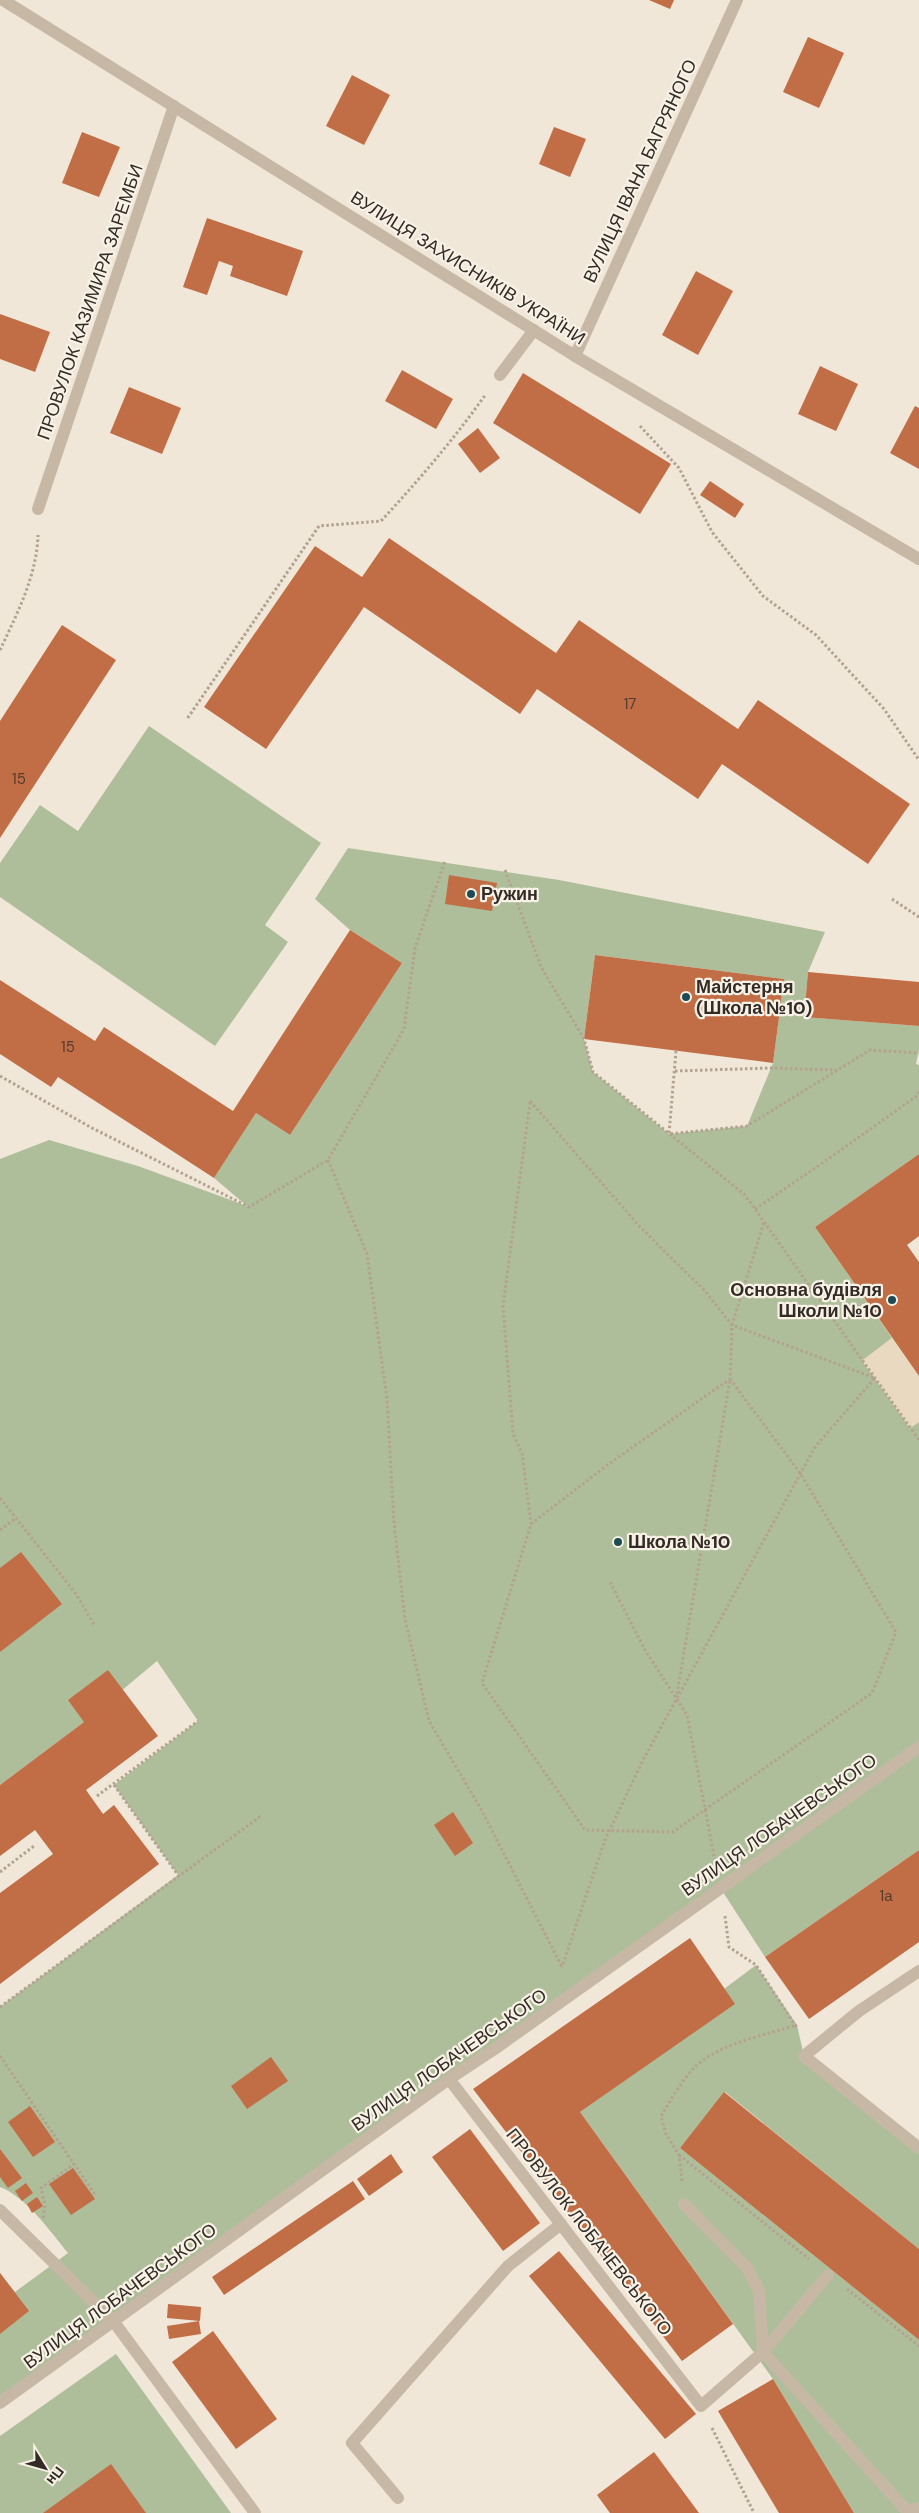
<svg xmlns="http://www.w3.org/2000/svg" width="919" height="2513" font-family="'DM Sans',sans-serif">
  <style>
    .green { fill: #afbe9a; fill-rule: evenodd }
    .plaza { fill: #e8d9c0 }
    .building { fill: #c16d45 }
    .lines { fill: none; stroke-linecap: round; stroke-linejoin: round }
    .path { stroke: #b3a290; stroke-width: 3; stroke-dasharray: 2.5 2.5; stroke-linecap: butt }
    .minor { stroke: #c7b8a5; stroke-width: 12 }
    .poi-dot { fill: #1e4b53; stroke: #f8f1e5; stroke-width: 2 }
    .labels { text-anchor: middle; stroke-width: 4.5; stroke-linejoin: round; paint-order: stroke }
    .number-label { font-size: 15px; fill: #563c2e }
    .street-label { font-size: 18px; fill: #332b26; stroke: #f8f1e5 }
    .poi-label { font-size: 18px; font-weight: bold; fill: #332b26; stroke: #f8f1e5; text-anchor: start }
  </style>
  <rect width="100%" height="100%" fill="#f0e7d9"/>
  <g class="green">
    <polygon points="149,726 321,843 265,925 288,942 215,1046 0,897 0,863 40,805 78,831"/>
    <path d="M348,848L559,880L825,932L808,972L804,1017L919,1026V1049L916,1064L919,1065V1154L815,1227L892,1338L863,1360L910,1428L919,1422V1850L765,1957L721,1889L0,2403V2273L15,2292L68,2253C51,2232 25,2196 0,2187V2007L178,1875L114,1785L198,1721L157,1661L84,1722L0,1785V1159L49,1140L138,1166L247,1206L214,1178L256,1113L290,1135L402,963L350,930L315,899ZM595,955L784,979L773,1063L747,1126L669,1134L593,1072L584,1039Z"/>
    <polygon points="756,1965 797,2025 804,2056 919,2148 919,2249 725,2092 680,2148 919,2340 919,2513 854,2513 773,2379 580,2112 734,2004 724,1989"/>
    <polygon points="116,2354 231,2513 0,2513 0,2436"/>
  </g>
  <polygon class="plaza" points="892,1338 919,1376 919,1422 910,1428 862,1361"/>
  <g class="building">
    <polygon points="649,0 674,0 670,9"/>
    <polygon points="808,37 844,53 819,108 783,92"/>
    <polygon points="352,75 390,95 364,145 326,126"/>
    <polygon points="554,127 586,139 570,177 539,164"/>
    <polygon points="82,132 120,147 99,197 62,183"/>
    <polygon points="207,218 303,251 287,296 230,276 233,266 219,261 207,295 183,287"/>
    <polygon points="696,271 733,291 698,355 662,335"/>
    <polygon points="0,314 50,332 35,372 0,359"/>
    <polygon points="820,366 858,384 836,431 798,414"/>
    <polygon points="402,370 453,399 436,429 385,401"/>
    <polygon points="523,373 671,464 640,514 493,423"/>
    <polygon points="129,387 181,408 162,454 110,433"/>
    <polygon points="915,406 919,408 919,469 890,453"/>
    <polygon points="478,428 500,458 480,473 458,444"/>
    <polygon points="710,481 744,504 735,518 700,495"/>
    <polygon points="389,538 556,653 579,620 738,729 758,700 910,804 868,864 722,764 698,799 537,689 520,714 364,607 266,749 204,707 315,546 362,577"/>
    <polygon points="62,625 116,660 0,838 0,721"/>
    <polygon points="449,875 497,883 492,911 445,904"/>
    <polygon points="350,930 402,963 290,1135 256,1113 214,1178 58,1077 51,1087 0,1054 0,980 95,1041 104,1027 233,1111"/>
    <polygon points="595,955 784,979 773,1063 584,1039"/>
    <polygon points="808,972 919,982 919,1026 804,1017"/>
    <polygon points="919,1154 919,1236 907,1245 919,1262 919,1376 815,1227"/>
    <polygon points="21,1552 62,1604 0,1652 0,1568"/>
    <polygon points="108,1670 158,1736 86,1790 103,1814 114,1805 159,1864 0,1984 0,1893 53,1854 35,1830 0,1856 0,1785 84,1722 68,1700"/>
    <polygon points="453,1812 473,1843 455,1856 434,1825"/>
    <polygon points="919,1850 919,1942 809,2019 765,1957"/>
    <polygon points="690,1938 735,2004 580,2112 733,2324 682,2361 473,2089"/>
    <polygon points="271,2057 288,2081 247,2109 231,2086"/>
    <polygon points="724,2092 919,2249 919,2340 680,2148"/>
    <polygon points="30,2106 55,2142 33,2157 8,2122"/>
    <polygon points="470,2129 540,2223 503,2251 432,2157"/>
    <polygon points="0,2149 22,2178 8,2188 0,2177"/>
    <polygon points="391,2154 403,2172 369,2196 357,2179"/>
    <polygon points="73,2168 95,2199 71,2215 49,2184"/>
    <polygon points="353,2181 365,2199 224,2295 212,2277"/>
    <polygon points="26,2183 33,2193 22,2201 15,2191"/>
    <polygon points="37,2197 43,2206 32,2213 27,2204"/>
    <polygon points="559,2251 696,2414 665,2439 529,2276"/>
    <polygon points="0,2273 29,2311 0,2334"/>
    <polygon points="168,2304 201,2307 200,2321 167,2318"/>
    <polygon points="199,2321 201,2334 169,2339 167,2326"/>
    <polygon points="213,2331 277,2419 236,2449 172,2362"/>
    <polygon points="773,2379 854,2513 779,2513 718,2411"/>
    <polygon points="654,2452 699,2513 610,2513 597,2495"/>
    <polygon points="111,2464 146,2513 43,2513"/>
  </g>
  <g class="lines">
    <g class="path">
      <polyline points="640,426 679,468 712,532 763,596 816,635 884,709 919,760"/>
      <path d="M319,526L187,719L319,526L381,521C419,480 454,439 486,394"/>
      <path d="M0,650C17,614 37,575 38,535"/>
      <polyline points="505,870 541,967 584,1039 593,1072 745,1195 919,1440"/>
      <polyline points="892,899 919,917"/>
      <polyline points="676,1051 669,1134 747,1126 870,1050 919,1053"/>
      <polyline points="675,1071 771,1068 836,1070"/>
      <polyline points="0,1076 92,1128 249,1207 328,1160 404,1029 415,948 445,861"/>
      <polyline points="530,1101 640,1227 705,1291 732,1325 875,1378 815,1447 643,1760 605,1840 562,1967"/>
      <polyline points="530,1102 503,1306 513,1434 522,1453 531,1524"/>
      <polyline points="328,1160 367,1254 387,1399 394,1523 405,1619 429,1721 481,1809 562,1967"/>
      <path d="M755,1209C810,1172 864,1134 918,1095L919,1090"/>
      <polyline points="730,1379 800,1473 896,1632 872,1693 673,1832 585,1830 482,1683 531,1524 610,1463 730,1379 732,1325 764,1222"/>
      <polyline points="0,1498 76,1594 95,1626"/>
      <polyline points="0,1530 16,1518"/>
      <polyline points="610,1582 645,1650 687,1715 715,1861"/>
      <polyline points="677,1694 730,1380"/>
      <polyline points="114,1785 178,1875"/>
      <polyline points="97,1796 198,1721"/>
      <polyline points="0,1872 34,1846"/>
      <polyline points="725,1916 729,1947 756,1965 797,2028"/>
      <polyline points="0,2007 261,1816"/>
      <polyline points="0,2056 96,2196"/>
      <polyline points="679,2155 809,2259"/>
      <path d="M682,2181L679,2155L666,2134L661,2116C671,2100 681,2081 694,2068C717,2044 765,2035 797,2025"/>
      <polyline points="43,2218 45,2205 41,2188 74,2164"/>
      <polyline points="847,2289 919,2346"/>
      <polyline points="712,2428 754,2513"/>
    </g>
    <g class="minor">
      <polyline points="3,0 575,356 919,559"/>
      <polyline points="575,356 737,0"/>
      <polyline points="500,375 534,330"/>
      <polyline points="38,509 174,106"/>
      <polyline points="919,1971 859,2011 804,2056 919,2148"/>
      <polyline points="449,2079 701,2406 763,2352 907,2511 919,2508"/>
      <polyline points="684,2204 748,2269 759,2291 763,2352"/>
      <polyline points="0,2210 114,2322 255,2513"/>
      <polyline points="763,2352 828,2275"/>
      <polyline points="0,2403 449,2079 496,2048 919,1747"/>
      <polyline points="398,2498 352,2443 508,2266 561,2224"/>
    </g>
  </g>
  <g class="poi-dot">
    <circle cx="471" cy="894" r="5"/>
    <circle cx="686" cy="997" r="5"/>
    <circle cx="892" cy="1300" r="5"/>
    <circle cx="618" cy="1542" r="5"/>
  </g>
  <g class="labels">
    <g class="number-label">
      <text x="630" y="709">17</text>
      <text x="19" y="784">15</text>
      <text x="68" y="1052">15</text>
      <text x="886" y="1901">1а</text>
    </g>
    <g class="street-label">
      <text transform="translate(640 171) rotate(-65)" y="6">ВУЛИЦЯ ІВАНА БАГРЯНОГО</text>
      <text transform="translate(468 268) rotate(32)" y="6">ВУЛИЦЯ ЗАХИСНИКІВ УКРАЇНИ</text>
      <text transform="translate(90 302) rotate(-71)" y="6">ПРОВУЛОК КАЗИМИРА ЗАРЕМБИ</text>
      <text transform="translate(779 1825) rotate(-35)" y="6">ВУЛИЦЯ ЛОБАЧЕВСЬКОГО</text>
      <text transform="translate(449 2060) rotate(-35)" y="6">ВУЛИЦЯ ЛОБАЧЕВСЬКОГО</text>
      <text transform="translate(589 2232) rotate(52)" y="6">ПРОВУЛОК ЛОБАЧЕВСЬКОГО</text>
      <text transform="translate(120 2296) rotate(-36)" y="6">ВУЛИЦЯ ЛОБАЧЕВСЬКОГО</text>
    </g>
    <g class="poi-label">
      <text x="481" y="900">Ружин</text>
      <text x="696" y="993">Майстерня<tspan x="696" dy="21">(Школа №10)</tspan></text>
      <text x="882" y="1296" text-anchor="end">Основна будівля<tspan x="882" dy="21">Школи №10</tspan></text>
      <text x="628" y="1548">Школа №10</text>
    </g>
  </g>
  <g transform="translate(45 2468) rotate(127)" stroke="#f8f1e5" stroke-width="4" paint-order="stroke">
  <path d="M0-4L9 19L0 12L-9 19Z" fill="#332b26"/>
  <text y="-8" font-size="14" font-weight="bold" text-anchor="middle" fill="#332b26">Пн</text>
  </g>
</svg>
